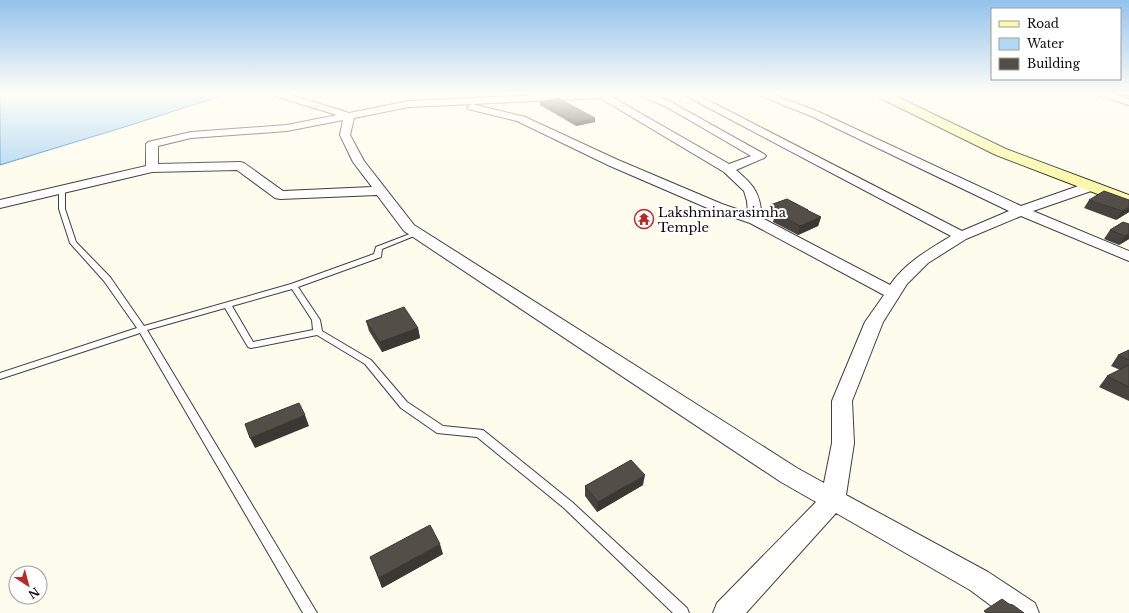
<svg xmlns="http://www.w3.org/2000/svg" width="1129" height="613" font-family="'Libre Baskerville',serif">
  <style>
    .water { fill: #b2d8f4; stroke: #3b89c9 }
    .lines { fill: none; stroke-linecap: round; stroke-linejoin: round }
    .lane-casing { stroke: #3f3f3f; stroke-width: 2 }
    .street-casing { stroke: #3f3f3f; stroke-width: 2 }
    .secondary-casing { stroke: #2e2e2e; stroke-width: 2 }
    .lane { fill: #fff; fill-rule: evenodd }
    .street { fill: #fff; fill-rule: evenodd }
    .secondary { fill: #fcf8a9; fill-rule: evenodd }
    .wall { fill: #48433f }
    .shaded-wall { fill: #3b3733 }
    .building { fill: #544e49; stroke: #3b3733 }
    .labels { text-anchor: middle; stroke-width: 4; stroke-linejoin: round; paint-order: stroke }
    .poi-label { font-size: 13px; fill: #0c0c0c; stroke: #fff; text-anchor: start }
  </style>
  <rect width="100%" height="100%" fill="#fefcec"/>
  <polygon class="water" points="0,94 227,94 134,124 0,165"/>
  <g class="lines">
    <g class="lane-casing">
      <path id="lane" d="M62,187L65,189V209L76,242L110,277L144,326L291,284L374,254L376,247L415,232H419V234L382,249L381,257L298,287L320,320L322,331L371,360L407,402L443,426L483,430L572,502L687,608L689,613H673L564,508L477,437L437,433L401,408L365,364L317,335L251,348L248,347L225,308L147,330L317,613H303L140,333L0,379V373L137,328L104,281L70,243L59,209V189ZM292,289L312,320L313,330L253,342L232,306Z"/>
    </g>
    <g class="street-casing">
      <g id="street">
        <path d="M273,94H288L349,113L409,101L561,94H621L619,96L612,97L729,164L751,156L665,106L640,96L638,94H651L671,102L764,154L766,156L764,158L736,170C755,186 760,193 762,218L890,285C905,263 928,250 951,236L686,96L684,94H696L962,231L1009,211L811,116L761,96L759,94H772L819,112L1021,206L1084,184H1094L1095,187L1094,190L1033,211L1129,251V261L1021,216L966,239L928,263L907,284L883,322L852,401L854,443L846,495L988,572L1035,603L1039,613H1001L970,590L836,513L746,613H713L717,603L816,502L781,482L404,231L377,195L280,199L275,198L237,170L152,172L0,208V200L146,166V144L148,142L191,132L287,125L337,115L275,96ZM600,98L724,172L744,191L747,201L748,213L722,204L618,160L525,117L472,104L467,107L468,109L517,121L610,166L712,210L750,223L884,295L865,322L832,401V443L824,483L797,468L414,225L364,161L350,135L354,118L409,107ZM343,120L340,135L353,162L372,187L283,191L244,163L240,162L158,164V146L191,138L287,131Z"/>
        <polygon points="1097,94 1112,94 1129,99 1129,105 1099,96"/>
      </g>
    </g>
    <g class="secondary-casing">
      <polygon id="secondary" points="876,94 891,94 1006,149 1129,195 1129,206 996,155 878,97"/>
    </g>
    <use href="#lane" class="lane"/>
    <use href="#street" class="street"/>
    <use href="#secondary" class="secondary"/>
  </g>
  <g class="wall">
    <polygon points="1114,94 1129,94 1129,97"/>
    <polygon points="540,102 595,122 576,126 540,105"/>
    <polygon points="1089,200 1129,212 1116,220 1084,208"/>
    <polygon points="770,205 808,210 808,211 821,217 818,226 798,235 773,222 774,218 768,214"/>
    <polygon points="1123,222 1129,239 1119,245 1104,239 1110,230"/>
    <polygon points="366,321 418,328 420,338 382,352 369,331"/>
    <polygon points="1129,350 1129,401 1099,387 1107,376 1120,370 1111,366 1118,355"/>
    <polygon points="643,485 597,512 585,496 585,486"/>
    <polygon points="443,554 382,588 370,557"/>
  </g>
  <g class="shaded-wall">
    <polygon points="595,118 595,122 576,126 576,123"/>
    <polygon points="1129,207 1129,212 1116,220 1122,211"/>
    <polygon points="821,217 818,226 798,235 800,226"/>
    <polygon points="1129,234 1129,239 1119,245 1125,236"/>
    <polygon points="418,328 420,338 382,352 380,342"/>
    <polygon points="305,415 309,426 255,448 250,438"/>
    <polygon points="645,475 643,485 597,512 598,502"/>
    <polygon points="440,544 443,554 382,588 379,578"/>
  </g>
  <g class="building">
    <polygon points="558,98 595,118 576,123 540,102"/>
    <polygon points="1104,191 1129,200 1129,207 1122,211 1089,200"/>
    <polygon points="787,199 808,210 807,210 821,217 800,226 775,213 781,211 770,205"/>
    <polygon points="1123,222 1129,224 1129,234 1125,236 1110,230"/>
    <polygon points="404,307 418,328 380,342 366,321"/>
    <polygon points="1129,350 1129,360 1118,355"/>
    <polygon points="1129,365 1129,387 1107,376"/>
    <polygon points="299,403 305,415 250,438 245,424"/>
    <polygon points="631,460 645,475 598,502 585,486"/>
    <polygon points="430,525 440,544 379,578 370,557"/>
    <polygon points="1002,599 1009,604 1013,605 1024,613 986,613 984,611"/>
  </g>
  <linearGradient id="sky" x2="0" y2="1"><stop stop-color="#92c2ed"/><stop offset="0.52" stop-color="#fffef6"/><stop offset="1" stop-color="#fffef6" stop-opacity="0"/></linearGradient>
  <rect width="1129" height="180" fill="url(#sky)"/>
  <defs>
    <g id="temple-ring" transform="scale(1)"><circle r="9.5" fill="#fff" stroke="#b82a29" stroke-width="1.5"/><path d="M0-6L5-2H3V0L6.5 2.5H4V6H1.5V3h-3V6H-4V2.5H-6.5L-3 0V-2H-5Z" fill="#b82a29"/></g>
  </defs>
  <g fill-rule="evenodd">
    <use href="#temple-ring" x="644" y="219"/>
  </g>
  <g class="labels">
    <g class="poi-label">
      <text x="658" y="217">Lakshminarasimha<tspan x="658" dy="15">Temple</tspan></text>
    </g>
  </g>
  <rect x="991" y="8" width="130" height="72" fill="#ffffff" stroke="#9e9e9e"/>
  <rect x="999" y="21" width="20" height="6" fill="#fcf8a9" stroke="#9e9e9e"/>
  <text x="1027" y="28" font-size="12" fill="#0c0c0c">Road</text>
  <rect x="999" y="38" width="20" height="12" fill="#b2d8f4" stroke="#9e9e9e"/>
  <text x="1027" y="48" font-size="12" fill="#0c0c0c">Water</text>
  <rect x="999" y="58" width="20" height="12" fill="#544e49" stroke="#9e9e9e"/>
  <text x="1027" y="68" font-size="12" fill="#0c0c0c">Building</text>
  <g transform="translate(28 585) rotate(144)"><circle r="19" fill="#ffffff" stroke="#9e9e9e"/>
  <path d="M0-3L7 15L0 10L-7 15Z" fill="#b82a29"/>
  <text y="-6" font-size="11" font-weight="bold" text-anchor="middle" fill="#0c0c0c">N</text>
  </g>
</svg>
